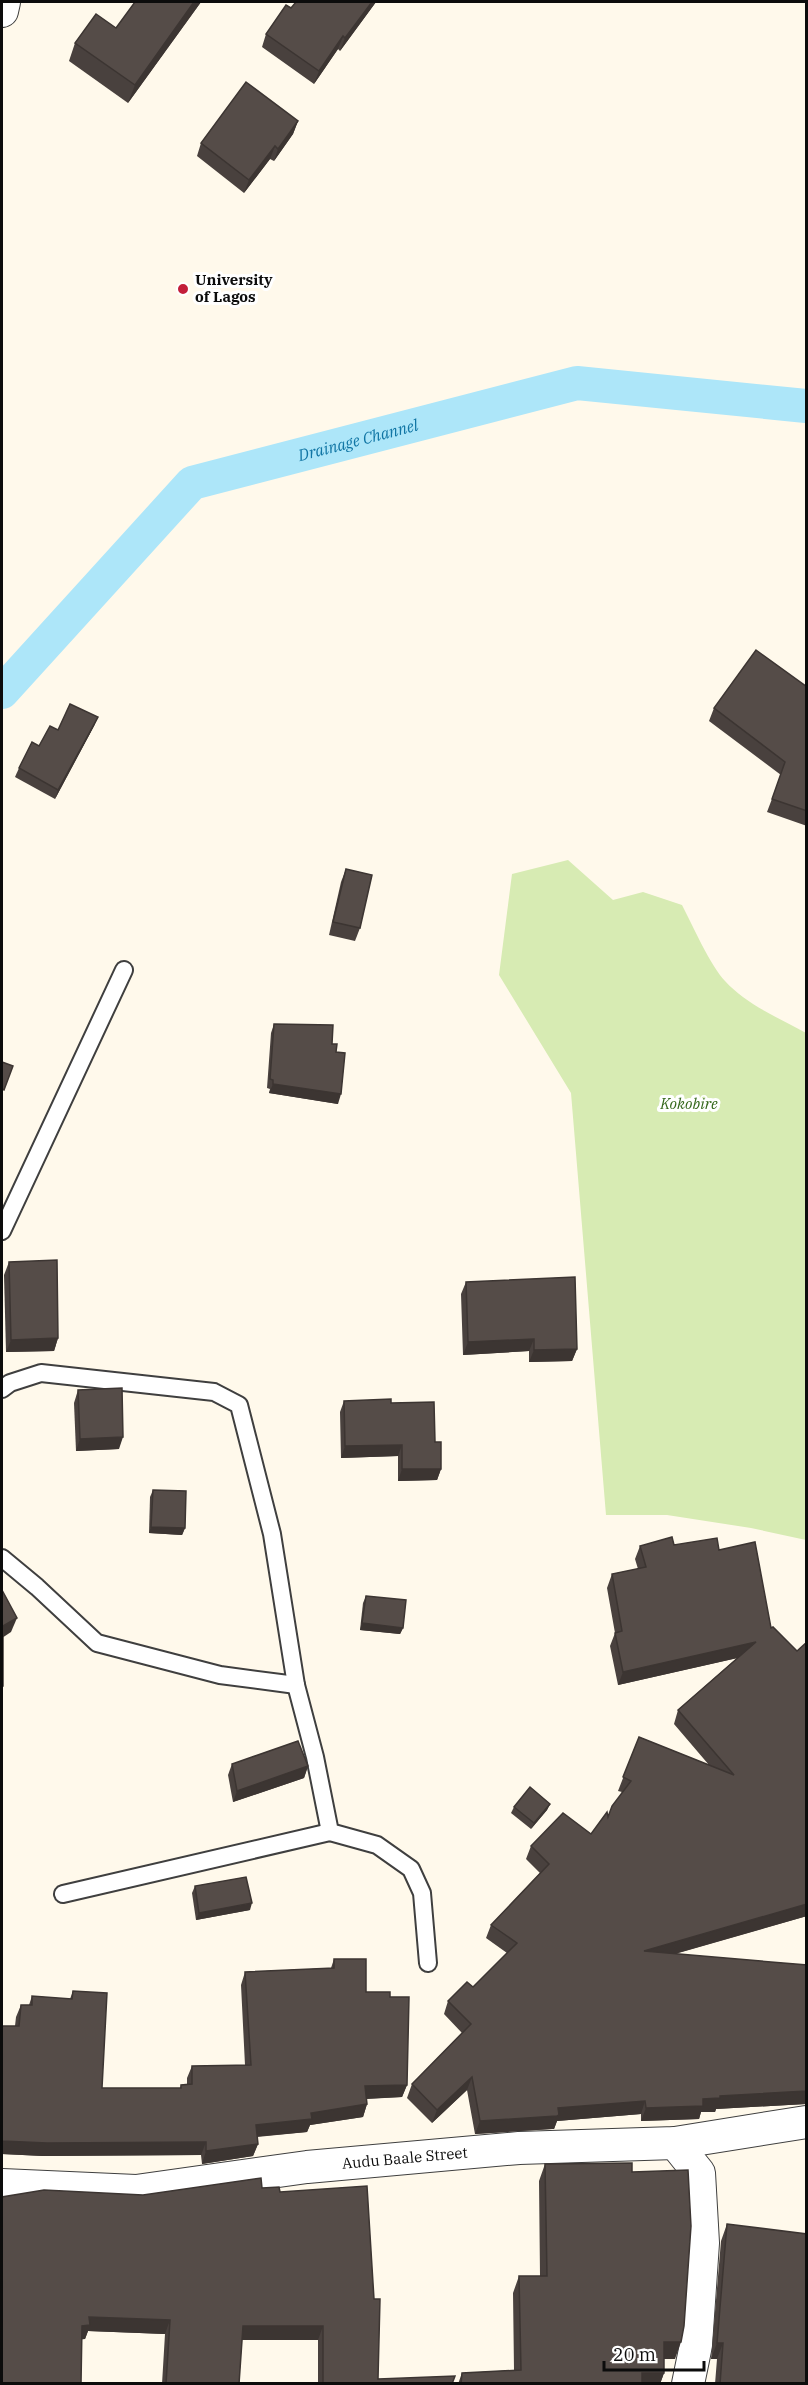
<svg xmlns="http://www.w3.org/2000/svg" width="808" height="2385" font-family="'IBM Plex Serif',serif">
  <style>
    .green { fill: #d7ebb3 }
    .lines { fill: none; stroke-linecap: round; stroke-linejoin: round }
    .canal { stroke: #ade6f9; stroke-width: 34 }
    .service-casing { stroke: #3f3f3f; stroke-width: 20 }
    .minor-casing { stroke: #3f3f3f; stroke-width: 34 }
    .service { stroke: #fff; stroke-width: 16 }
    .minor { stroke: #fff; stroke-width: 32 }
    .wall { fill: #49413e }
    .shaded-wall { fill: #3c3532 }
    .building { fill: #554c48; stroke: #3c3532; stroke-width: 1.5 }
    .poi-dot { fill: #c31e39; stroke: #fff; stroke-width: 2 }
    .labels { text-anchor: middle; stroke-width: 6; stroke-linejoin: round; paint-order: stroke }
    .poi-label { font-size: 15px; font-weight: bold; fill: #0c0c0c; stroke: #fff; text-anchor: start }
    .park-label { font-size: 15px; font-style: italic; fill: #33671a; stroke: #fff }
    .street-label { font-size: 15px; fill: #0c0c0c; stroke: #fff }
    .water-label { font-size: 16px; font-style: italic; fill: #1075a4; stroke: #fff }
  </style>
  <rect width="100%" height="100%" fill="#fff9eb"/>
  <path class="green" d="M568,860L613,900L643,892L682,905C693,926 710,965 725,981C747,1005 779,1018 806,1033V1540L751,1528L667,1515H606L571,1093L499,975L512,874Z"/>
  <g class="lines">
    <path class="canal" id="s1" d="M2,692L192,483L577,383L806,406"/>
    <g class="service-casing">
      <g id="service">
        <polyline points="2,1231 124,970"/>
        <polyline points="2,1389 10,1383 41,1373 214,1392 239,1405 272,1534 296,1685 315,1757 330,1832 377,1845 411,1869 422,1893 428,1963"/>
        <polyline points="2,1558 37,1587 97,1643 220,1675 296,1685"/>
        <polyline points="63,1894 330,1832"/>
      </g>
    </g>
    <g class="minor-casing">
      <g id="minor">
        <polyline points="2,11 4,2"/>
        <polyline points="675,2143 699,2173 703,2243 696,2345 688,2384"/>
        <path id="s2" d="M2,2185L136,2191L307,2167L519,2148L675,2143L806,2122"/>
      </g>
    </g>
    <use href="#service" class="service"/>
    <use href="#minor" class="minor"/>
  </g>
  <g class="wall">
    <polygon points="201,2 128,103 69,61 75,43 116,28"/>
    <polygon points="376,2 340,51 338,49 314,84 262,47 266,34 291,8"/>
    <polygon points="298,121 293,134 274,161 270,159 244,193 197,156 201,143"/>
    <polygon points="807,687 807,826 767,812 781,775 709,721 714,708"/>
    <polygon points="98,717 94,726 55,799 15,777 19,768 39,746"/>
    <polygon points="346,869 360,928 355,941 329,935 341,882"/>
    <polygon points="274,1024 332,1044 336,1052 338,1104 269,1093 270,1089 267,1088 271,1033"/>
    <polygon points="9,1262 58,1338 54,1351 6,1352 4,1275"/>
    <polygon points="466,1282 577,1349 572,1361 529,1362 529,1351 463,1355 461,1294"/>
    <polygon points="78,1390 119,1449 76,1451 74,1403"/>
    <polygon points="344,1401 391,1403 435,1442 441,1469 437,1480 398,1481 398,1456 341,1458 340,1412"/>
    <polygon points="153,1490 185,1528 182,1535 149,1533 150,1497"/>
    <polygon points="674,1545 719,1550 771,1628 797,1651 807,1642 807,1916 675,1954 807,1965 806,2104 716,2109 715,2112 701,2112 699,2119 641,2121 641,2114 557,2121 554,2129 552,2129 475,2134 467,2090 432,2123 407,2098 412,2084 462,2033 444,2014 448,2001 473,1987 507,1953 486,1938 491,1925 540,1873 526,1859 531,1846 591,1834 608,1817 622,1792 618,1791 639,1737 709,1765 674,1724 678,1710 737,1658 618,1685 610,1646 615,1633 607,1588 612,1574 638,1569 635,1559 640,1546"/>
    <polygon points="366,1596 403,1628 400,1634 360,1630 363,1603"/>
    <polygon points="232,1764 308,1766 304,1778 233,1802 228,1775"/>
    <polygon points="550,1804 547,1810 531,1829 511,1813 514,1807"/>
    <polygon points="195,1886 250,1910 196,1920 192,1893"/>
    <polygon points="334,1959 366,1992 390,1997 407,2085 402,2097 367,2099 367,2104 363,2117 310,2125 307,2132 257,2137 258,2144 253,2156 202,2164 201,2155 43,2156 2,2154 2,2026 15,2026 16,2017 21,2005 29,2005 32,1996 70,1999 73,1991 102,2088 180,2088 181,2085 187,2085 187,2078 192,2066 245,2065 241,1985 245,1972 331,1968"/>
    <polygon points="545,2164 632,2172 675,2359 664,2359 664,2373 660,2384 458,2384 462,2373 514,2370 513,2293 519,2276 540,2276 539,2181"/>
    <polygon points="262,2188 280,2192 378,2379 453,2384 318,2384 318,2340 242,2340 239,2384 162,2384 165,2334 88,2331 85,2339 82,2339 2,2384 143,2195"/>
    <polygon points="727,2224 807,2384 715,2384 717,2359 711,2359 721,2241"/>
  </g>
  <g class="shaded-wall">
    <polygon points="194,2 201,2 128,103 135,85"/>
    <polygon points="372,2 376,2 340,51 345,38"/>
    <polygon points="343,36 338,49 314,84 319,71"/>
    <polygon points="298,121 293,134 274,161 278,149"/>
    <polygon points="275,146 270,159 244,193 249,180"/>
    <polygon points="98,717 94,726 55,799 58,790"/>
    <polygon points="273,1084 341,1094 338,1104 269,1093"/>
    <polygon points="58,1338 54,1351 6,1352 11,1340"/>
    <polygon points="534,1339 529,1351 463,1355 468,1342"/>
    <polygon points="577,1349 572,1361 529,1362 534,1350"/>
    <polygon points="123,1437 119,1449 76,1451 80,1439"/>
    <polygon points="402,1445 398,1456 341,1458 345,1446"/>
    <polygon points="402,1469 441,1469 437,1480 398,1481"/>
    <polygon points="151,1527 185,1528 182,1535 149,1533"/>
    <polygon points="17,1618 11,1632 2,1638 3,1626"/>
    <polygon points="362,1623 403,1628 400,1634 360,1630"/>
    <polygon points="756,1642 751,1655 618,1685 623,1672"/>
    <polygon points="308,1766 304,1778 233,1802 237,1791"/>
    <polygon points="550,1804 547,1810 531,1829 534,1823"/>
    <polygon points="252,1903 250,1910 196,1920 199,1913"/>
    <polygon points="807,1904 807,1916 639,1964 644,1951"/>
    <polygon points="472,2077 467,2090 432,2123 437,2110"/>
    <polygon points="407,2085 402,2097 360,2099 365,2086"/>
    <polygon points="807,2091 806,2104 716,2109 715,2112 701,2112 699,2119 641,2121 646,2108 720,2096"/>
    <polygon points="645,2101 641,2114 557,2121 554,2129 552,2129 475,2134 480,2121 558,2108"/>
    <polygon points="367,2104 363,2117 310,2125 307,2132 252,2137 256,2125 311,2113"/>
    <polygon points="2,2141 206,2142 201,2155 43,2156 2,2154"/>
    <polygon points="258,2144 253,2156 202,2164 206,2151"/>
    <polygon points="89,2317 170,2320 165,2334 88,2331 85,2339 77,2340 82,2326"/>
    <polygon points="243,2326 323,2326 318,2340 237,2340"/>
    <polygon points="664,2342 681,2342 675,2359 658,2359"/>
    <polygon points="717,2343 723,2343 717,2359 711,2359"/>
    <polygon points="642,2373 664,2373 660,2384 638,2384"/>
  </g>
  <g class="building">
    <polygon points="135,2 194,2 135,85 75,43 96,14 116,28"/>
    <polygon points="296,2 372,2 345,38 343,36 319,71 266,34 286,5 291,8"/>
    <polygon points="246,82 298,121 278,149 275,146 249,180 201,143"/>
    <polygon points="756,650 807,687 807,811 772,799 785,762 714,708"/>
    <polygon points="70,704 98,717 58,790 19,768 32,742 39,746 50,726 58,730"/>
    <polygon points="346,869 372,875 360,928 333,922"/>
    <polygon points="274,1024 333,1025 332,1044 337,1044 336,1052 345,1053 341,1094 273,1084 273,1080 270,1079"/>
    <polygon points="2,1062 13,1066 4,1090 2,1089"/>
    <polygon points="57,1260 58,1338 11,1340 9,1262"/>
    <polygon points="575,1277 577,1349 534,1350 534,1339 468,1342 466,1282"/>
    <polygon points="122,1388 123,1437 80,1439 78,1390"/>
    <polygon points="391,1399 391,1403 434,1402 435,1442 441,1442 441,1469 402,1469 402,1445 345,1446 344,1401"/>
    <polygon points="153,1490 186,1491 185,1528 151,1527"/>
    <polygon points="672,1537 674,1545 717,1538 719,1550 755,1542 771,1628 773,1627 797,1651 807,1642 807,1904 644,1951 807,1965 807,2091 720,2096 720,2098 703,2099 703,2106 646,2108 645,2101 558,2108 559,2115 557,2116 480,2121 472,2077 437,2110 412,2084 471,2024 448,2001 467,1982 473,1987 517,1943 491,1925 549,1864 531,1846 563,1813 591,1834 607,1812 608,1817 612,1806 631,1781 623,1777 639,1737 734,1775 678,1710 756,1642 623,1672 615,1633 622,1631 612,1574 646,1567 640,1546"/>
    <polygon points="2,1590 17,1618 3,1626 3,1686 2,1686"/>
    <polygon points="366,1596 406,1600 403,1628 362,1623"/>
    <polygon points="298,1741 308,1766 237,1791 232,1764"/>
    <polygon points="530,1787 550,1804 534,1823 514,1807"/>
    <polygon points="246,1877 252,1903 199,1913 195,1886"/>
    <polygon points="334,1959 366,1959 366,1992 390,1992 390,1997 409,1997 407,2085 365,2086 367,2104 311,2113 312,2119 256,2125 258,2144 206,2151 206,2142 47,2143 2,2141 2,2026 19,2026 21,2005 32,2005 32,1996 72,1999 73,1991 107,1993 102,2088 181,2088 181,2085 192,2084 192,2066 251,2065 245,1972 334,1968"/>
    <polygon points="632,2163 632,2172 688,2170 691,2226 684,2326 681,2342 664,2342 664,2373 642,2373 642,2384 461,2384 462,2373 521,2370 519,2276 547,2276 545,2164"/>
    <polygon points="261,2178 262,2188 279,2187 280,2192 367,2186 374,2299 380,2299 378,2379 455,2376 452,2384 323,2384 323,2326 243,2326 239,2384 166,2384 170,2320 89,2317 90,2325 82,2326 81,2384 2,2384 2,2197 44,2190 143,2195"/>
    <polygon points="727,2224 807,2234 807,2384 720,2384 723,2343 717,2343"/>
  </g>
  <circle class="poi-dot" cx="183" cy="289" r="6"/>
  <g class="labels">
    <g class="poi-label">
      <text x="195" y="285">University<tspan x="195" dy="17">of Lagos</tspan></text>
    </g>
    <g class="park-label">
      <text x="689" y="1109">Kokobire</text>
    </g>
    <g class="street-label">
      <text dy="5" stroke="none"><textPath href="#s2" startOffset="405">Audu Baale Street</textPath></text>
    </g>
    <g class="water-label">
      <text dy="6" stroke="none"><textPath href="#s1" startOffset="454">Drainage Channel</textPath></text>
    </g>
  </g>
  <rect width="808" height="2385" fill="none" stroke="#0c0c0c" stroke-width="6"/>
  <path d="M604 2361v9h100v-9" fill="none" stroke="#0c0c0c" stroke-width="3"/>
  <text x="613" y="2361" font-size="18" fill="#0c0c0c" stroke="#ffffff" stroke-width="4.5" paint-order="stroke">20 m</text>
</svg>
